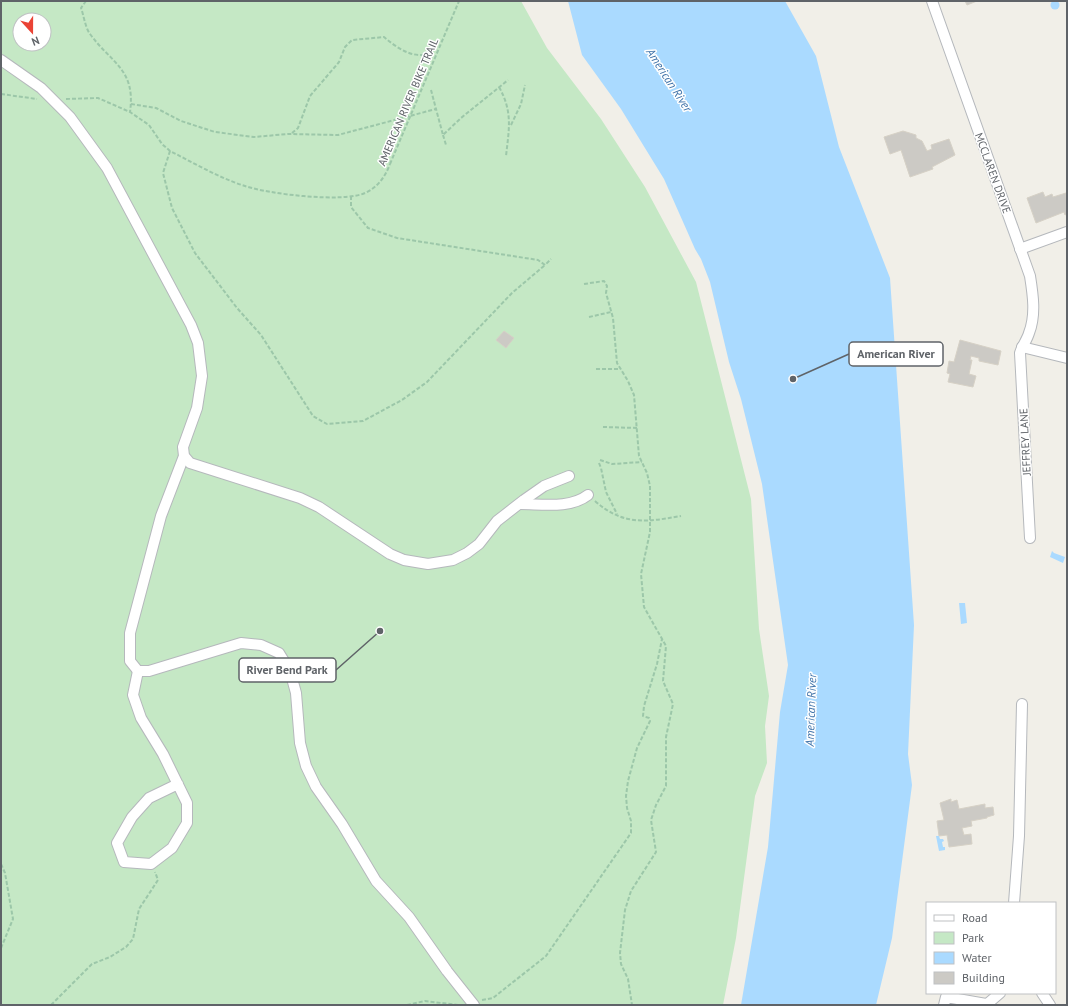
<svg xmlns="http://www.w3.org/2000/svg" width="1068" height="1006" font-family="'PT Sans',sans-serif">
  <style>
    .green { fill: #c5e8c5; fill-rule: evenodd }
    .water { fill: #aadaff }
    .building { fill: #cccac5; stroke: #d6d1c6 }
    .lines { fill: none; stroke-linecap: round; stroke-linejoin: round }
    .minor-casing { stroke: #b5b8bc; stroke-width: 12 }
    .path { stroke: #9cc7a9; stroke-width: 2; stroke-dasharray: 4 2; stroke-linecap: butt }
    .minor { stroke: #fff; stroke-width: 10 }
    .path-bridge { stroke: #9cc7a9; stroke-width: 2; stroke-dasharray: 4 2; stroke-linecap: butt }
    .labels { text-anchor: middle; stroke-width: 3; stroke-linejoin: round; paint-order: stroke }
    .street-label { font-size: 11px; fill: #5f6368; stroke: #fff }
    .water-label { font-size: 12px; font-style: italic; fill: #4174aa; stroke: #fff }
    .leader { fill: none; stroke: #5f6368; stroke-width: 1.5 }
    .callout-dot { fill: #5f6368; stroke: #fff; stroke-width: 1.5 }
    .callout { fill: #fff; stroke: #5f6368; stroke-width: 1.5 }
    .callout-label { font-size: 12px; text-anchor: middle; font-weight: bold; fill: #5f6368 }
  </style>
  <rect width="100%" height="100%" fill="#f1efe8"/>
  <path class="green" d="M1,1H521L547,48L601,119L645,187L696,282L751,499L759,629L769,696L765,726L767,763L755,796L736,938L723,1005H1ZM20,20H44V44H20Z"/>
  <g class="water">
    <circle cx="1055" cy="5" r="4.5"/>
    <polygon points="568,1 785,1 816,56 839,147 890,278 914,625 908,754 912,785 892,938 876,1005 741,1005 768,847 780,712 788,665 762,484 741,399 729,362 710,282 701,259 695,249 664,179 621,109 582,55"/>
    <polygon points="1052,551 1054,553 1065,557 1063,563 1050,557"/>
    <polygon points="959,603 965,603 967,623 961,624"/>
    <polygon points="936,836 939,836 940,839 943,839 944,841 942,842 943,847 945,847 945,850 939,851"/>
  </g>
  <g class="building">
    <polygon points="965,1 977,1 967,5"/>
    <polygon points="903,131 916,135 916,138 922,141 927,151 932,149 931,145 949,139 955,155 932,167 933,169 910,177 901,150 890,154 884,137"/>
    <polygon points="1043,192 1045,197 1052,194 1053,197 1066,193 1067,214 1065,215 1064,212 1036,223 1027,198"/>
    <polygon points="504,331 514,338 506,348 496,340"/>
    <polygon points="960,340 1001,351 998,365 979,361 979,358 971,356 970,360 972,360 969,374 976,376 973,387 948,382 950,374 947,373 949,361 954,362"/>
    <polygon points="951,799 951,802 957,800 959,809 985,804 985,808 993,807 994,815 987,817 987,818 971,821 972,826 962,828 964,835 971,834 972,844 949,847 947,835 939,836 937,821 944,820 940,803"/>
  </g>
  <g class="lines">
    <g class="minor-casing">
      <g id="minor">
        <path d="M932,1L1030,276C1033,295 1036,315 1029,333C1027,340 1022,346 1020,353L1030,538"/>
        <polyline points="1,60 41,88 70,117 107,168 191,325 198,343 202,376 197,408 183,447 184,456 190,463 300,498 319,507 390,554 404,560 428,564 453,560 467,553 479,544 497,521 524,500 544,486 569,476"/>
        <polyline points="1020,249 1067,232"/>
        <polyline points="1022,347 1067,358"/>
        <polyline points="184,456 161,516 130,633 130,661 138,671 149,671 241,643 261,645 279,653 290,671 296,693 300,743 306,766 316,787 342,824 376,881 409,917 447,971 474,1005"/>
        <path d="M520,504C542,504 570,509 588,495"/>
        <polyline points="138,671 133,695 141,718 163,754 187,803 187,823 172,848 151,864 124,862 117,843 132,817 149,798 178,784"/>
        <polyline points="1014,903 1019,836 1022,704"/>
        <polyline points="1042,993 1050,1005"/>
        <polyline points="944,1005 946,997 986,1004"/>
        <polyline points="986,1005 1000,993"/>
      </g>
    </g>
    <g class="path">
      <path d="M86,1L81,8C84,16 85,27 90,34C111,63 136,69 130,112"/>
      <path d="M499,87C513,112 509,129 506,156"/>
      <polyline points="431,90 436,109"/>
      <polyline points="1,94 37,99"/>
      <path d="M66,99L98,98L130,112L149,125L162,144L170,151C194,163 219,178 245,186C268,194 343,203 365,193C378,187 385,177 390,164"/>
      <polyline points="131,104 156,108 181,121 215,132 254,137 288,134 338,135 436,109 443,135 461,118 508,80"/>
      <polyline points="511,125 521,104 525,85"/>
      <path d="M292,133L298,128L310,96L339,62L345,47L352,40L384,37C397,48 415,61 433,52"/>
      <polyline points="443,135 446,145"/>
      <polyline points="170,151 163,173 172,208 195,253 237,308 261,335 313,416 327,424 363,421 402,400 427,382 512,293 545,265"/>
      <polyline points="351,196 351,207 368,228 397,238 538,260 545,265 551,259"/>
      <polyline points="584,284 604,281 607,286 606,293 613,318 617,363 628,381 634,395 639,456 647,473 650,486 650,532 641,574 644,607 666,646 663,681 673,704 666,737 666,786 656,805 651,820 656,852 631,891 625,910 620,953 621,964 628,979 632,1005"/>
      <polyline points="589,317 611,312"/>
      <polyline points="596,369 620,369"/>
      <polyline points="603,427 638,428"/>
      <polyline points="600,460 612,464 642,462"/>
      <polyline points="599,463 601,468 606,492 617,514"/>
      <path d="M595,501C623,526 647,522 681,516"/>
      <polyline points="1,864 5,873 13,919 1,948"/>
      <polyline points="482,1000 493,998 546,956 631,833 631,821 627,808 626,796 628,781 637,748 650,721 649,718 643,716 644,706 657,664 662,639"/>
      <polyline points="51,1005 92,964 110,957 126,947 133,939 139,909 158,880 155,872"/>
      <polyline points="407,1005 425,1001 458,1005"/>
    </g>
    <use href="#minor" class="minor"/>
    <polyline class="path-bridge" points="390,164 459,1"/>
  </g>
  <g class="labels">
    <g class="street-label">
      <text transform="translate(408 102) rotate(-67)" y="4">AMERICAN RIVER BIKE TRAIL</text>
      <text transform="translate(993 173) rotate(70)" y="4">MCCLAREN DRIVE</text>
      <text transform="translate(1025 442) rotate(-93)" y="4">JEFFREY LANE</text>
    </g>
    <g class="water-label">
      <text transform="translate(669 80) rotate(57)" y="4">American River</text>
      <text transform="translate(811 710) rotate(-88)" y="4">American River</text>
    </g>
  </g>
  <path class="leader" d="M793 379L849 354M380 631L336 670"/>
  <g class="callout-dot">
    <circle cx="793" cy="379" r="4"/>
    <circle cx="380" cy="631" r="4"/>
  </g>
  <g class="callout">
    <rect x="849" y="342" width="94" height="24" rx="4"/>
    <rect x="239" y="658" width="97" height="24" rx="4"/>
  </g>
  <g class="callout-label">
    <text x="896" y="358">American River</text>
    <text x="287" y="674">River Bend Park</text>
  </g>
  <rect width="1068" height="1006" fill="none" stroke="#5f6368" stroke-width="4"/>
  <rect x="926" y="902" width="130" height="92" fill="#ffffff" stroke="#bfc1c3"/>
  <rect x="934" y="915" width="20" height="6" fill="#ffffff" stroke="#bfc1c3"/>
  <text x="962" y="922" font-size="12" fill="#5f6368">Road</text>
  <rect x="934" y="932" width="20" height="12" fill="#c5e8c5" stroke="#bfc1c3"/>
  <text x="962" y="942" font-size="12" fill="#5f6368">Park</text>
  <rect x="934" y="952" width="20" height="12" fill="#aadaff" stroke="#bfc1c3"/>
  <text x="962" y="962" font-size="12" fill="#5f6368">Water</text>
  <rect x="934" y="972" width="20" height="12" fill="#cccac5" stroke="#bfc1c3"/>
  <text x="962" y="982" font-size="12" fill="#5f6368">Building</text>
  <g transform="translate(32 32) rotate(159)"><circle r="19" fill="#ffffff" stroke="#bfc1c3"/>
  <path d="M0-3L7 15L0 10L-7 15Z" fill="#ea4335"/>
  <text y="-6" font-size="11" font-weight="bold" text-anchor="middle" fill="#5f6368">N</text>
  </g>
</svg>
